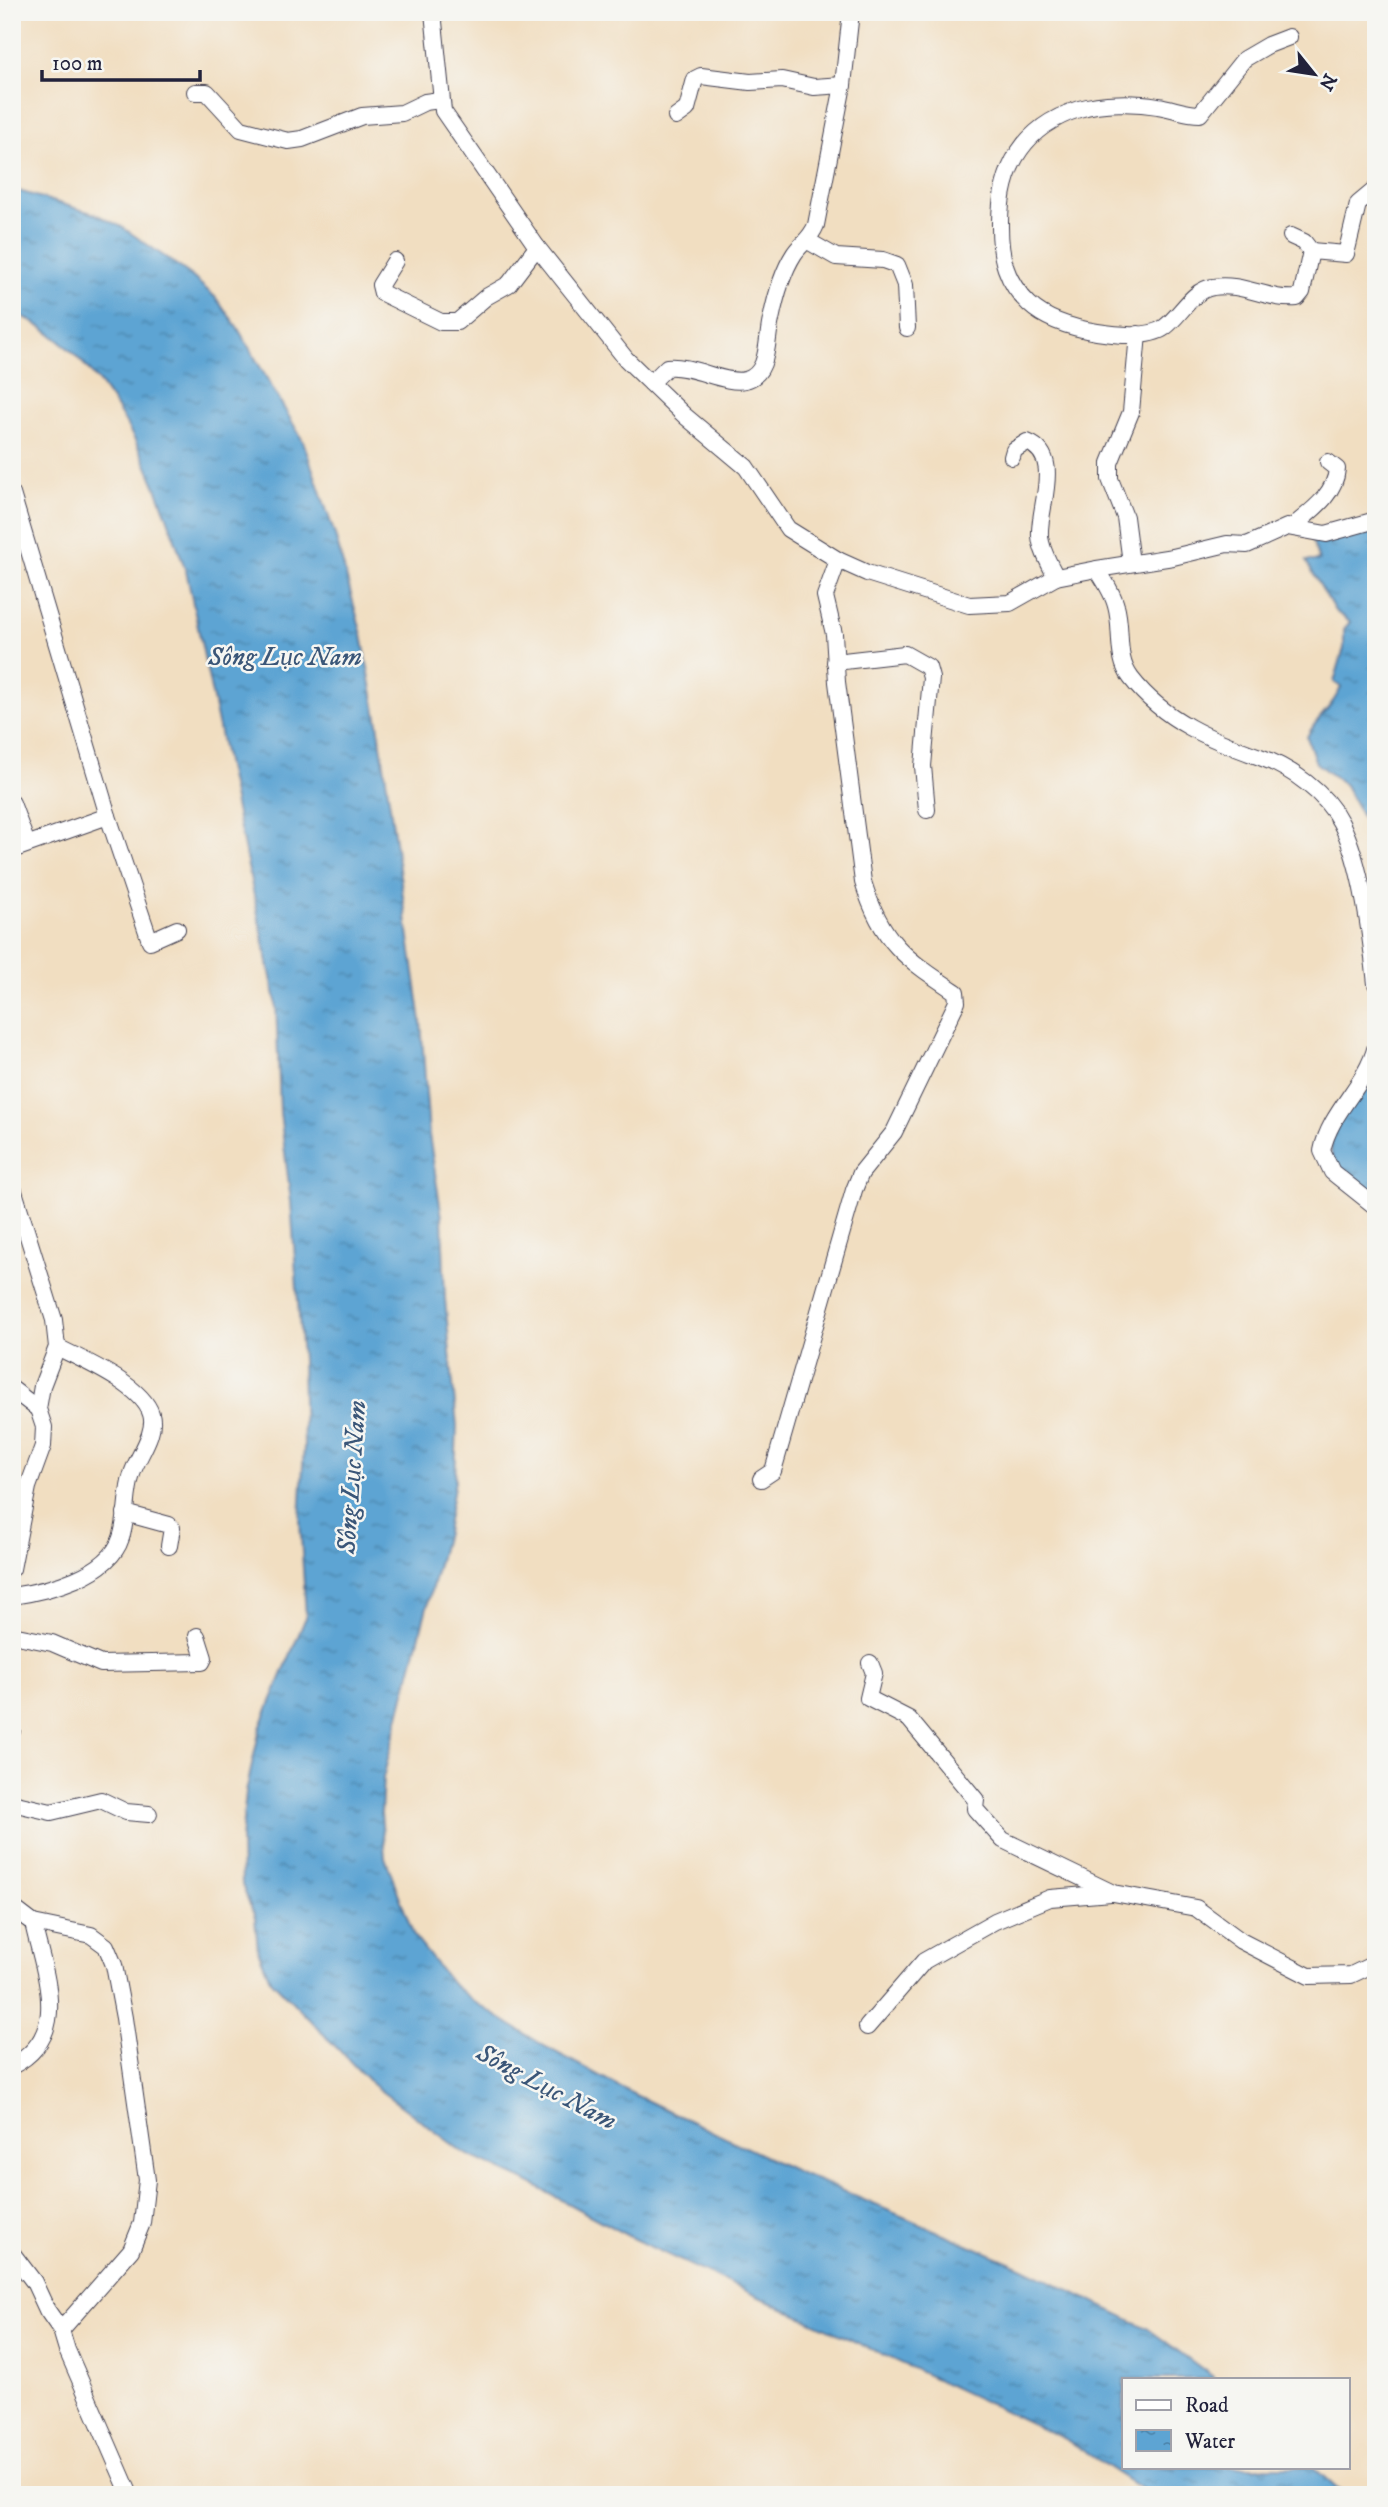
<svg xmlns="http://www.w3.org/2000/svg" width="1388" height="2507" font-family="'IM FELL DW Pica',serif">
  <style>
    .water { fill: url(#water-ripples); stroke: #406387; stroke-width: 2 }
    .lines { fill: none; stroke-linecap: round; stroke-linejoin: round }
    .minor-casing { stroke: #413e4f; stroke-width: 18 }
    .minor { stroke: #fff; stroke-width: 16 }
    .labels { text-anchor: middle; stroke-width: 5; stroke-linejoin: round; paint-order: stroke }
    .water-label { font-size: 26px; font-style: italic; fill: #3a5678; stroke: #f6f6f2 }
  </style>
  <defs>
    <pattern id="water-ripples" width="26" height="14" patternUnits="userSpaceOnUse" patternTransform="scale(1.75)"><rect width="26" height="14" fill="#5da4d3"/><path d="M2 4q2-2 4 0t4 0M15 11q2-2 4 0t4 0" fill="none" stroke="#4c85ac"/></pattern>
  </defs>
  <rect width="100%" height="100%" fill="#f6f6f2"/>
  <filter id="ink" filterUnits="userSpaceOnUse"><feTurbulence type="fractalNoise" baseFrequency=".0143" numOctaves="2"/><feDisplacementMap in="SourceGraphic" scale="14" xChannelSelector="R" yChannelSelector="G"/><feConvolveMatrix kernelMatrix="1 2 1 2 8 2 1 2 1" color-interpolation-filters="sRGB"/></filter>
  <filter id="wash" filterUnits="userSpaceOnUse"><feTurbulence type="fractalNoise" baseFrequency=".00686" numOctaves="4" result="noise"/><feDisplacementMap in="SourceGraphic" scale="28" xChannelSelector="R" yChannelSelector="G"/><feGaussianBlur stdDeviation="1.57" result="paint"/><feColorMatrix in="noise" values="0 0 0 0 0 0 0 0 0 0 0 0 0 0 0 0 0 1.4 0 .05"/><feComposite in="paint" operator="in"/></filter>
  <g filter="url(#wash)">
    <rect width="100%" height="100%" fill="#f1dec1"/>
    <g class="water">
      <path d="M12,189L95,214L122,227L188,273L215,297L236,325L303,441L335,535L362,635L378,723L421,1021L429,1135L442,1217L445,1299L457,1426L455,1480L446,1533L383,1778L381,1813L385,1857L414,1936L451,1983L476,2003L546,2047L631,2093L791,2169L1021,2267L1147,2328L1216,2379H1124V2467H1313L1344,2495H1151L1065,2439L634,2239L526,2181L464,2153L373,2085L270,1979L258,1950L255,1917L242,1885L241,1839L246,1792L260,1728L306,1617L300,1520L304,1446L302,1360L291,1202L280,1112L276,1001L187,575C154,476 115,357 12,311Z"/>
      <path d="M1376,521V843L1345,785L1316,763L1307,737C1316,717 1333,708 1341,687L1334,682L1344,648V629L1350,622L1335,611L1306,561H1319L1312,539Z"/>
      <path d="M1376,1081V1196C1365,1187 1350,1180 1340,1170C1312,1141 1357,1100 1376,1081Z"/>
    </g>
  </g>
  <g filter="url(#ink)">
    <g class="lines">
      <g class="minor-casing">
        <g id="minor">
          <polyline points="433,12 443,111 537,247 626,359 685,416 746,467 788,529 838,560"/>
          <path d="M1289,37L1268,45L1244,59L1200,114C1186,114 1172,108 1158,106C1135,102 1102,102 1079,109C1022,127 999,170 1000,227C1000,257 1006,282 1029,304C1047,321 1073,328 1097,332C1116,335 1149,339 1165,327C1181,315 1192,290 1213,287C1242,282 1269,301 1297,298L1302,292L1311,251L1346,254L1358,204L1376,189"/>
          <polyline points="195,92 207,92 241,129 288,141 302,139 362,116 402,113 425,102 440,100"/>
          <polyline points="676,117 687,109 695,79 701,76 750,82 782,80 814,87 843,85"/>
          <polyline points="1291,236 1304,242 1311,251"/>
          <polyline points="808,241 836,257 883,260 897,265 905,285 907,328"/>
          <polyline points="395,261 380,285 382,293 441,322 457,322 486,297 509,284 537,247"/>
          <path d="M651,383L667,367C691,364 726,385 745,380C770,375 766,338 771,320C775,300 783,271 794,254C801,243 810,240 816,225L843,85L851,12"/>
          <path d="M1012,457L1014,450L1027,442C1064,456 1038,507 1040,536C1041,550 1050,565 1056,577"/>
          <polyline points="12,494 108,816 150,941 177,929"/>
          <path d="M1292,527C1311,511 1335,495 1337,469L1328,462"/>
          <polyline points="1131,563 1125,517 1110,479 1110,463 1131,412 1138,334"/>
          <polyline points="1097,569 1173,557 1227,544 1247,545 1287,527 1326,534 1376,520"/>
          <polyline points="835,662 905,654 928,667 931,678 923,766 927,810"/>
          <polyline points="12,803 27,844"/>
          <polyline points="12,850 108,816"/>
          <path d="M1376,1046C1366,1086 1330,1111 1322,1151L1332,1172L1376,1207"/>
          <polyline points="12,1185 54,1320 57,1347 42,1386 38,1409 44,1427 43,1446 28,1487 12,1569"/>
          <polyline points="12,1389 38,1409"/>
          <path d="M761,1479L773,1471L854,1190L861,1173L894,1132L957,1002L956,992C905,958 882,943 863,882L837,682L834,634L825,596L838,560L867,573L969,605L1010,603L1056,577L1097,569C1104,580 1113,593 1116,606C1123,630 1115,657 1131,678C1164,721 1212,740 1260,757C1291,768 1326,793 1341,823C1362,864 1371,938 1376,984"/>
          <polyline points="125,1513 169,1525 172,1528 169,1546"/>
          <path d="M12,1596C47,1591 109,1576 121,1538C128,1517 125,1495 132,1474C137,1457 157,1433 151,1414C142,1385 83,1360 57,1347"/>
          <polyline points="12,1635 52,1643 101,1664 202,1662 204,1658 197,1636"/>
          <polyline points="870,1663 874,1673 868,1698 909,1719 976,1800 975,1809 1003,1840 1113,1893 1196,1908 1241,1941 1309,1976 1351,1975 1376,1963"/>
          <polyline points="12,1694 12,1731"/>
          <polyline points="12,1803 51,1812 101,1800 126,1812 149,1814"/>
          <polyline points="12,1907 33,1923 91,1935 106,1946 114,1965 124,2018 147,2180 142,2223 131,2250 61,2330 67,2350 130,2495"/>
          <polyline points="867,2027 924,1961 995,1921 1050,1898 1111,1893"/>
          <path d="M12,2066C72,2035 44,1974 33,1923"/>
          <polyline points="12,2253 34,2282 47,2310 61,2330"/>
        </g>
      </g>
      <use href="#minor" class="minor"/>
    </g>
  </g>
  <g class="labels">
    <g class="water-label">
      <text x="285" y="665">Sông Lục Nam</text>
      <text transform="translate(351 1477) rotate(-86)" y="9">Sông Lục Nam</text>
      <text transform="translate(547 2086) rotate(28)" y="9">Sông Lục Nam</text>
    </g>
  </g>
  <rect width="1388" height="2507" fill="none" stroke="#f6f6f2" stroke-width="42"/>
  <rect x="1122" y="2378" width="228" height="91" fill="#f6f6f2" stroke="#a1a1a9" stroke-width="2"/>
  <rect x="1136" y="2400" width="35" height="10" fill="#ffffff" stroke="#a1a1a9" stroke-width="2"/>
  <text x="1185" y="2412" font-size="21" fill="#22223b">Road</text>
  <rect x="1136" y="2430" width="35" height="21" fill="url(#water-ripples)" stroke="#a1a1a9" stroke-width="2"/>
  <text x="1185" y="2448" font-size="21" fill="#22223b">Water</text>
  <g transform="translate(1314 74) rotate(120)" stroke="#f6f6f2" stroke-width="5" paint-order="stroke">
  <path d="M0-5L12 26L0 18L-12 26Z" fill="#22223b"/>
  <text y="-10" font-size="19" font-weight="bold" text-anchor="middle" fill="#22223b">N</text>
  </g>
  <path d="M42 70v10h158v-10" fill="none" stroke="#22223b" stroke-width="3.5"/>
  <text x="52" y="70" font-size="21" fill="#22223b" stroke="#f6f6f2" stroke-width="5" paint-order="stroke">100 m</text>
</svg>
